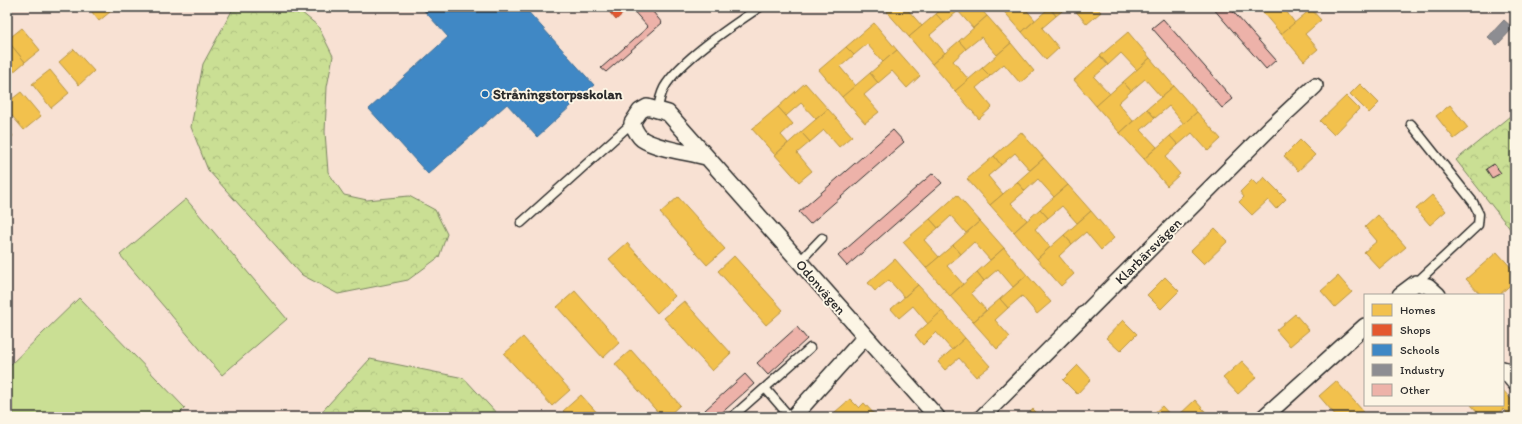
<svg xmlns="http://www.w3.org/2000/svg" width="1522" height="424" font-family="Itim,sans-serif">
  <style>
    .forest { fill: url(#forest-crowns); stroke: #7a8560 }
    .garden { fill: #cadf94; stroke: #7a8560 }
    .homes { fill: #f2c14e; stroke: #b69444 }
    .shops { fill: #e4572e; stroke: #ac4a2d }
    .schools { fill: #3f88c5; stroke: #396c97 }
    .industry { fill: #8d8d92; stroke: #707073 }
    .building { fill: #edb2a9; stroke: #2b2b2b }
    .lines { fill: none; stroke-linecap: round; stroke-linejoin: round }
    .service-casing { stroke: #2b2b2b; stroke-width: 11 }
    .minor-casing { stroke: #2b2b2b; stroke-width: 18 }
    .service { stroke: #fcf5e5; stroke-width: 8 }
    .minor { stroke: #fcf5e5; stroke-width: 15 }
    .poi-dot { fill: #1f6fb2; stroke: #fcf5e5; stroke-width: 1.5 }
    .labels { text-anchor: middle; stroke-width: 4; stroke-linejoin: round; paint-order: stroke }
    .poi-label { font-size: 14px; font-weight: bold; fill: #2b2b2b; stroke: #fcf5e5; text-anchor: start }
    .street-label { font-size: 14px; fill: #2b2b2b; stroke: #fcf5e5 }
  </style>
  <defs>
    <pattern id="forest-crowns" width="20" height="18" patternUnits="userSpaceOnUse"><rect width="20" height="18" fill="#cadf94"/><path d="M2 6a3 3 0 1 1 6 0M12 15a3 3 0 1 1 6 0" fill="none" stroke="#aec080"/></pattern>
  </defs>
  <rect width="100%" height="100%" fill="#f8e1d3"/>
  <filter id="ink" filterUnits="userSpaceOnUse"><feTurbulence type="fractalNoise" baseFrequency=".025" numOctaves="2"/><feDisplacementMap in="SourceGraphic" scale="8" xChannelSelector="R" yChannelSelector="G"/><feConvolveMatrix kernelMatrix="1 2 1 2 8 2 1 2 1" color-interpolation-filters="sRGB"/></filter>
  <g filter="url(#ink)">
    <g class="forest">
      <polygon points="234,7 295,7 318,26 333,56 327,87 325,132 328,172 344,195 367,200 409,196 435,210 447,234 439,257 408,280 338,294 302,275 208,170 191,127 203,64"/>
      <polygon points="1515,112 1515,235 1456,160"/>
      <polygon points="370,359 464,378 500,417 317,417"/>
    </g>
    <g class="garden">
      <polygon points="186,199 287,319 222,375 120,255"/>
      <polygon points="79,298 185,408 176,417 7,417 7,368"/>
    </g>
    <g class="homes">
      <polygon points="88,7 116,7 99,21"/>
      <polygon points="892,7 909,7 907,9 922,26 909,37 887,12"/>
      <polygon points="944,7 979,7 987,16 973,28 958,11 944,23 936,14"/>
      <polygon points="1000,7 1024,7 1035,20 1022,32"/>
      <polygon points="1050,7 1067,7 1056,16"/>
      <polygon points="1072,7 1096,7 1101,12 1087,24"/>
      <polygon points="1260,7 1283,7 1295,23 1281,34 1259,8"/>
      <polygon points="1049,8 1056,16 1042,28 1059,48 1046,60 1022,32"/>
      <polygon points="1311,9 1321,20 1305,34 1318,49 1304,61 1281,34"/>
      <polygon points="936,14 944,23 930,35 945,53 932,64 909,37"/>
      <polygon points="987,16 1011,43 997,55 981,37 966,49 959,41"/>
      <polygon points="874,23 897,50 883,62 867,44 854,55 846,47"/>
      <polygon points="22,28 40,50 25,62 7,40"/>
      <polygon points="1128,32 1150,58 1137,70 1121,53 1108,65 1100,56"/>
      <polygon points="7,40 25,62 11,74 7,69"/>
      <polygon points="959,41 966,49 953,61 969,80 955,91 932,64"/>
      <polygon points="1011,43 1034,71 1020,83 1004,64 990,76 982,68"/>
      <polygon points="846,47 854,55 840,67 856,86 842,97 819,70"/>
      <polygon points="74,49 94,71 79,85 59,62"/>
      <polygon points="897,50 920,76 907,88 892,71 878,83 870,73"/>
      <polygon points="1100,56 1108,65 1094,77 1110,94 1096,106 1074,80"/>
      <polygon points="1150,58 1174,86 1161,97 1145,79 1131,91 1123,82"/>
      <polygon points="982,68 990,76 976,88 992,107 979,119 955,91"/>
      <polygon points="50,70 69,93 51,108 32,84"/>
      <polygon points="870,73 878,83 864,95 879,112 865,123 842,97"/>
      <polygon points="1123,82 1131,91 1118,103 1133,121 1120,133 1096,106"/>
      <polygon points="805,83 828,109 816,119 801,103 786,116 778,107"/>
      <polygon points="1360,84 1379,103 1369,113 1350,94"/>
      <polygon points="1174,86 1197,112 1184,124 1169,106 1155,118 1147,109"/>
      <polygon points="21,92 41,116 24,130 7,110 7,103"/>
      <polygon points="1346,96 1359,109 1334,135 1320,121"/>
      <polygon points="1450,105 1468,128 1454,139 1436,116"/>
      <polygon points="778,107 793,124 781,135 788,143 775,155 752,129"/>
      <polygon points="828,109 852,136 839,147 824,130 810,142 801,132"/>
      <polygon points="1147,109 1155,118 1141,130 1157,147 1144,159 1120,133"/>
      <polygon points="1197,112 1221,139 1208,151 1192,133 1178,145 1170,136"/>
      <polygon points="7,129 13,136 7,141"/>
      <polygon points="801,132 810,142 797,153 812,171 799,182 775,155"/>
      <polygon points="1021,132 1044,158 1030,170 1015,153 1001,165 994,156"/>
      <polygon points="1170,136 1178,145 1165,157 1180,174 1167,186 1144,159"/>
      <polygon points="1300,140 1315,155 1298,171 1284,156"/>
      <polygon points="994,156 1001,165 988,176 1003,194 990,205 967,179"/>
      <polygon points="1044,158 1068,185 1054,197 1038,179 1025,191 1017,182"/>
      <polygon points="1264,177 1286,199 1276,209 1268,200 1252,215 1239,202 1244,197 1240,192 1252,180 1257,185"/>
      <polygon points="1017,182 1025,191 1011,203 1027,220 1014,232 990,205"/>
      <polygon points="1068,185 1091,211 1077,223 1062,206 1048,218 1040,209"/>
      <polygon points="957,195 980,221 966,233 951,216 938,228 930,219"/>
      <polygon points="1432,195 1446,211 1430,225 1416,209"/>
      <polygon points="678,197 725,249 707,265 660,213"/>
      <polygon points="1040,209 1048,218 1035,229 1050,247 1037,259 1014,232"/>
      <polygon points="1091,211 1114,238 1101,250 1086,232 1072,244 1064,235"/>
      <polygon points="1378,215 1406,247 1380,269 1364,252 1377,241 1365,227"/>
      <polygon points="930,219 938,228 924,240 939,257 926,268 903,242"/>
      <polygon points="980,221 1004,248 990,260 974,242 961,254 953,245"/>
      <polygon points="1215,228 1228,241 1204,264 1191,251"/>
      <polygon points="1064,235 1072,244 1059,256 1074,274 1061,286 1037,259"/>
      <polygon points="627,243 675,296 657,313 609,259"/>
      <polygon points="953,245 961,254 947,266 963,284 950,296 926,268"/>
      <polygon points="1004,248 1027,275 1013,287 998,269 984,281 977,272"/>
      <polygon points="1497,252 1515,272 1515,281 1499,295 1481,295 1466,279"/>
      <polygon points="734,256 783,310 766,325 718,271"/>
      <polygon points="895,259 918,285 904,297 889,280 875,291 868,283"/>
      <polygon points="977,272 984,281 971,293 986,310 973,322 950,296"/>
      <polygon points="1027,275 1051,302 1037,314 1022,296 1008,308 1000,299"/>
      <polygon points="1338,276 1352,292 1335,307 1321,291"/>
      <polygon points="1165,277 1179,291 1161,309 1147,295"/>
      <polygon points="918,285 942,311 928,324 913,306 899,318 891,309"/>
      <polygon points="575,291 620,342 603,358 557,307"/>
      <polygon points="1000,299 1008,308 995,320 1010,337 997,349 973,322"/>
      <polygon points="684,301 731,353 712,371 664,318"/>
      <polygon points="942,311 965,338 952,350 936,332 923,345 915,335"/>
      <polygon points="1295,314 1309,330 1290,346 1276,330"/>
      <polygon points="1123,320 1137,334 1120,351 1106,338"/>
      <polygon points="523,337 570,390 552,406 504,354"/>
      <polygon points="965,338 990,366 976,377 959,358 945,370 938,362"/>
      <polygon points="631,350 680,405 667,417 662,417 615,364"/>
      <polygon points="1242,361 1257,377 1238,394 1223,378"/>
      <polygon points="1078,365 1091,379 1077,394 1063,380"/>
      <polygon points="1336,381 1363,411 1356,417 1337,417 1319,396"/>
      <polygon points="1503,390 1515,404 1515,408 1508,414 1503,409 1494,417 1482,417 1471,405 1503,405"/>
      <polygon points="581,395 601,417 568,417 563,411"/>
      <polygon points="850,399 859,408 864,403 877,417 838,417 834,413"/>
      <polygon points="1195,400 1210,417 1177,417"/>
      <polygon points="1162,406 1172,417 1154,417 1152,415"/>
      <polygon points="1033,409 1041,417 1026,417"/>
    </g>
    <polygon class="shops" points="605,7 630,7 616,20"/>
    <polygon class="schools" points="421,7 524,7 594,85 537,137 507,104 428,174 369,109 448,37"/>
    <polygon class="industry" points="1504,20 1513,28 1497,45 1488,37"/>
    <g class="building">
      <polygon points="630,7 649,7 662,23 606,72 601,68 648,27"/>
      <polygon points="1212,7 1229,7 1276,60 1266,69"/>
      <polygon points="1163,19 1233,99 1222,108 1152,28"/>
      <polygon points="893,130 904,142 810,224 799,212"/>
      <polygon points="1494,164 1501,173 1492,178 1486,169"/>
      <polygon points="933,173 942,183 847,266 838,256"/>
      <polygon points="797,327 807,339 768,375 757,363"/>
      <polygon points="745,374 754,384 717,417 712,417 705,410"/>
    </g>
    <g class="lines">
      <g class="service-casing">
        <g id="service">
          <path d="M658,109C659,102 661,94 664,88C679,61 733,25 760,7"/>
          <polyline points="1411,124 1473,202 1479,214 1478,225 1416,283"/>
          <polyline points="521,223 632,123"/>
          <polyline points="799,262 822,238"/>
          <polyline points="765,388 790,417"/>
          <polyline points="732,417 810,348"/>
        </g>
      </g>
      <g class="minor-casing">
        <g id="minor">
          <path d="M706,157C688,152 657,149 642,139C637,135 634,128 632,123L640,111L647,107L668,113L937,417"/>
          <polyline points="1400,295 1416,283 1428,286 1438,295"/>
          <polyline points="1503,369 1515,383"/>
          <polyline points="793,417 865,337"/>
          <polyline points="982,417 1270,128 1315,86"/>
          <polyline points="1264,417 1365,326"/>
        </g>
      </g>
      <use href="#service" class="service"/>
      <use href="#minor" class="minor"/>
    </g>
  </g>
  <circle class="poi-dot" cx="485" cy="94" r="4"/>
  <g class="labels">
    <g class="poi-label">
      <text x="493" y="99">Stråningstorpsskolan</text>
    </g>
    <g class="street-label">
      <text transform="translate(1148 251) rotate(-45)" y="5">Klarbärsvägen</text>
      <text transform="translate(821 287) rotate(49)" y="5">Odonvägen</text>
    </g>
  </g>
  <rect width="1522" height="424" fill="none" stroke="#fcf5e5" stroke-width="24"/>
  <rect x="12" y="12" width="1498" height="400" fill="none" stroke="#2b2b2b" stroke-width="1.5" filter="url(#ink)"/>
  <rect x="1364" y="294" width="140" height="112" fill="#fcf5e5" stroke="#a8a49b"/>
  <rect x="1372" y="304" width="20" height="12" fill="#f2c14e" stroke="#a8a49b"/>
  <text x="1400" y="314" font-size="12" fill="#2b2b2b">Homes</text>
  <rect x="1372" y="324" width="20" height="12" fill="#e4572e" stroke="#a8a49b"/>
  <text x="1400" y="334" font-size="12" fill="#2b2b2b">Shops</text>
  <rect x="1372" y="344" width="20" height="12" fill="#3f88c5" stroke="#a8a49b"/>
  <text x="1400" y="354" font-size="12" fill="#2b2b2b">Schools</text>
  <rect x="1372" y="364" width="20" height="12" fill="#8d8d92" stroke="#a8a49b"/>
  <text x="1400" y="374" font-size="12" fill="#2b2b2b">Industry</text>
  <rect x="1372" y="384" width="20" height="12" fill="#edb2a9" stroke="#a8a49b"/>
  <text x="1400" y="394" font-size="12" fill="#2b2b2b">Other</text>
</svg>
